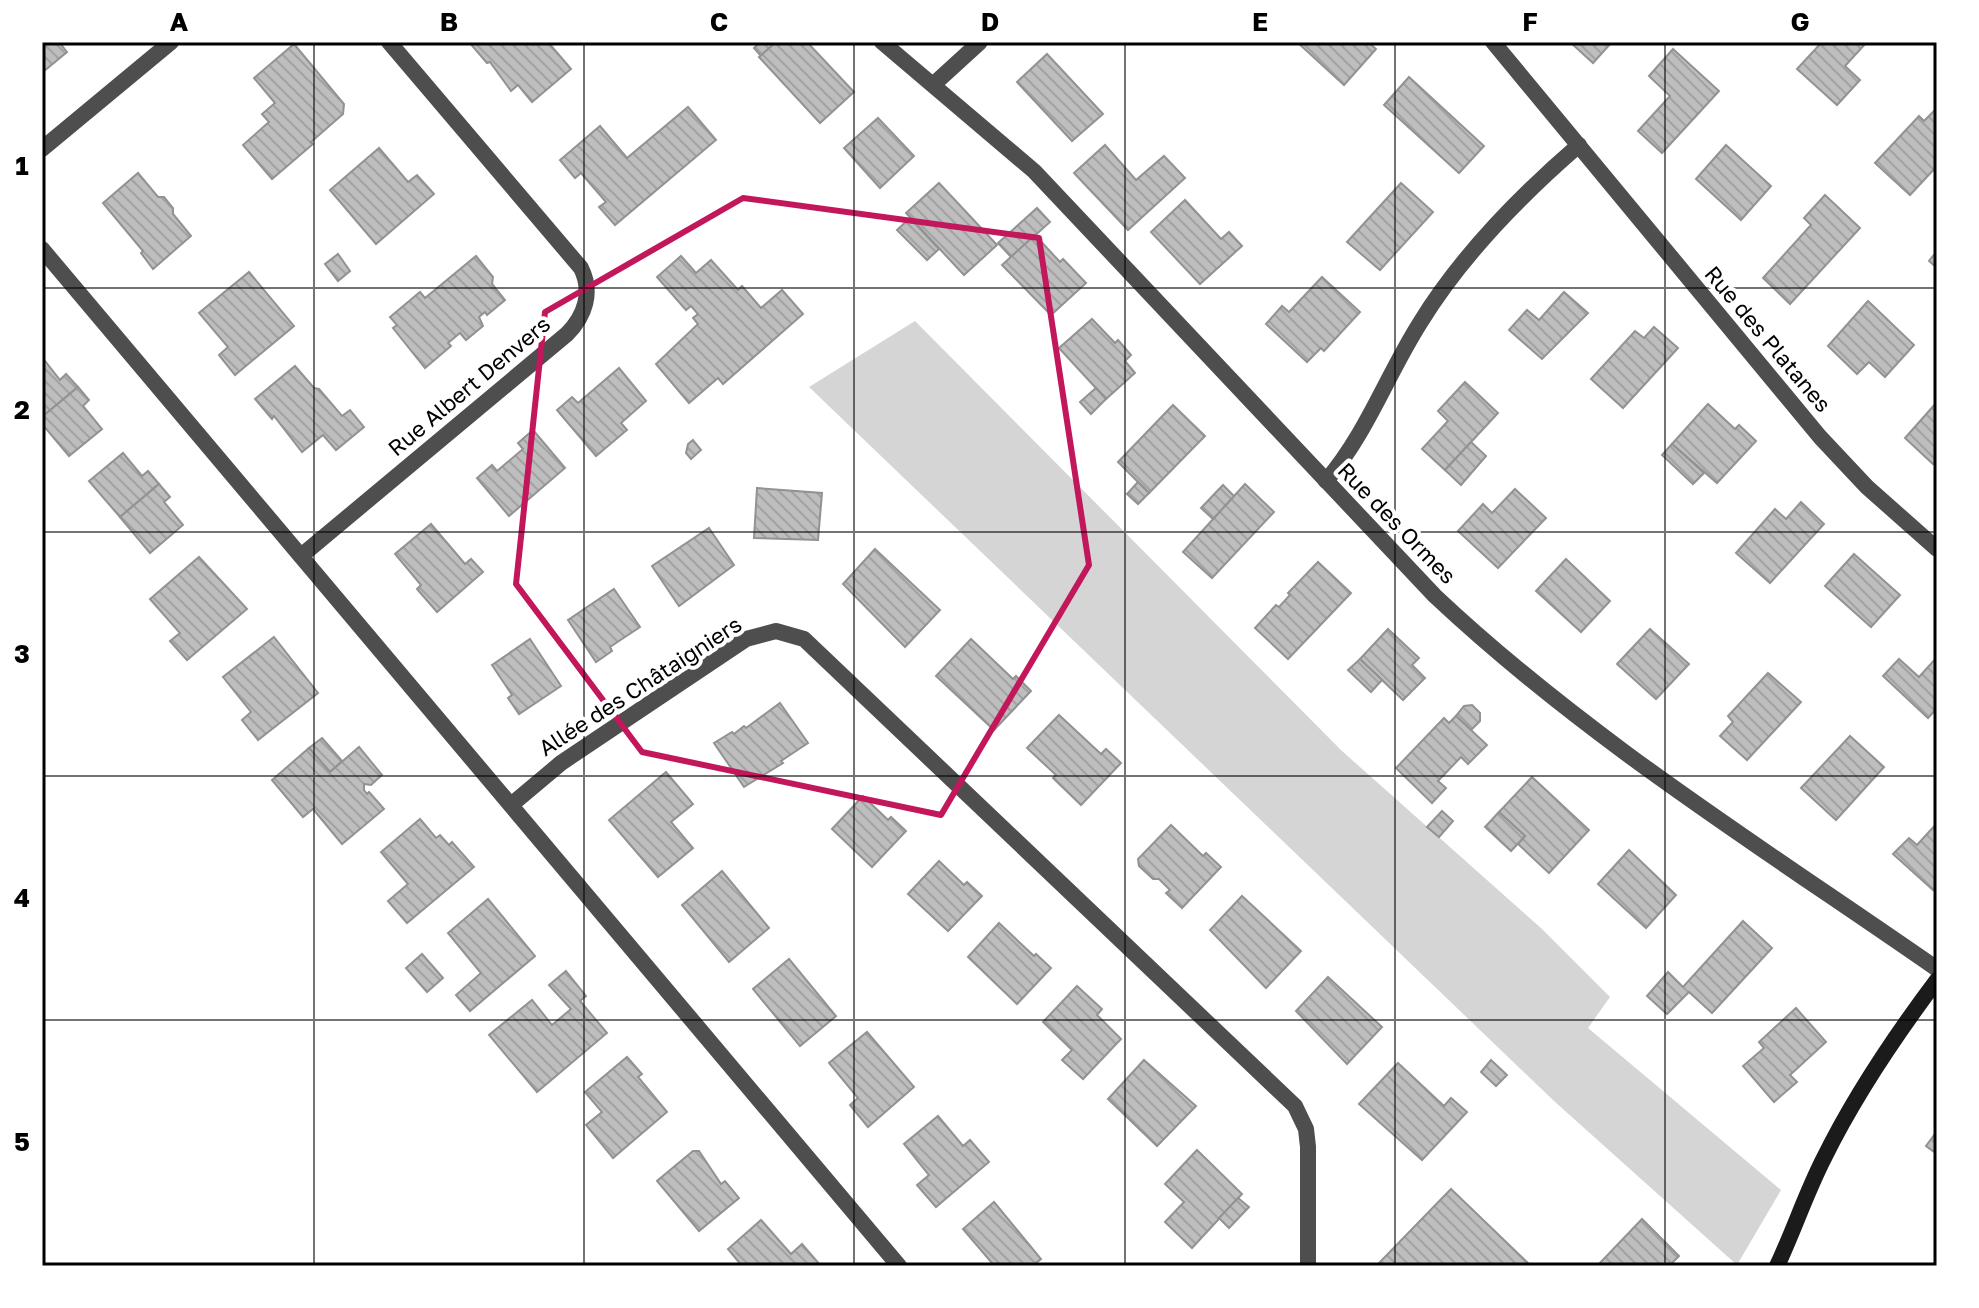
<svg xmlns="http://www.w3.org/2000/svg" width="1979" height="1308" font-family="'Golos Text',sans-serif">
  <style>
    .green { fill: #d5d5d5 }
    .building { fill: url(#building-back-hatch); stroke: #929292; stroke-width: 2 }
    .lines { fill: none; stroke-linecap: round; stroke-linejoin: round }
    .street { stroke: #4e4e4e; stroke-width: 16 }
    .secondary { stroke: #1b1b1b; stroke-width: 16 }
    .marked { fill: none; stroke: #c2185b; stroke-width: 6; stroke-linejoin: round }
    .grid { fill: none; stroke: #000; stroke-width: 2; stroke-opacity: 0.55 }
    .labels { text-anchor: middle; stroke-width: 8; stroke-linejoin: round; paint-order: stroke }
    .street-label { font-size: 22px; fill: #000; stroke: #fff }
    .neatline { fill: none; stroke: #000; stroke-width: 3 }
    .grid-label { font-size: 26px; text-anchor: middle; font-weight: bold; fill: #000 }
  </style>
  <defs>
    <pattern id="building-back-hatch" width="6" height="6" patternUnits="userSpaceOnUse" patternTransform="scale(2)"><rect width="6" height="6" fill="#bebebe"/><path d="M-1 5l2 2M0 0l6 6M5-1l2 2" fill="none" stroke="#a2a2a2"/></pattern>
  </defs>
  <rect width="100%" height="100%" fill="#fff"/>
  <polygon class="green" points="915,321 1342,751 1542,929 1610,997 1588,1028 1781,1190 1737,1265 1554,1101 809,387"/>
  <g class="building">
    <polygon points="42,42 59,42 67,52 43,72"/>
    <polygon points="469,42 531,42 533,45 536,42 548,42 571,69 532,102 518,85 511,91 490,62 487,63"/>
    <polygon points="760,42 776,42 761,56 754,48"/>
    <polygon points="776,42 807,42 854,92 820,123 759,57"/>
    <polygon points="1297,42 1368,42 1376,49 1344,85"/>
    <polygon points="1570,42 1612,42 1593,63"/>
    <polygon points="1822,42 1867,42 1845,66 1860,80 1837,105 1797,69"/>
    <polygon points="294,44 344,104 343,114 311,142 313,144 272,179 243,145 269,122 262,114 275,103 254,78"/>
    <polygon points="1673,49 1719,91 1662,153 1638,131 1670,96 1649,76"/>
    <polygon points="1047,54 1103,114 1072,141 1017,82"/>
    <polygon points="1409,77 1484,146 1459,173 1384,105"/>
    <polygon points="688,107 716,140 615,225 599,207 606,202 581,173 575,178 560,160 600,126 627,158"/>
    <polygon points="1937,108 1937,166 1910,195 1875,163 1919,116 1924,121"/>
    <polygon points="878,118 914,156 880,188 844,148"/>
    <polygon points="1105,145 1136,180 1164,156 1185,178 1128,230 1074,173"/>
    <polygon points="1726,145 1771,186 1741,220 1696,179"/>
    <polygon points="379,148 408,182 417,175 434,194 376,244 330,190"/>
    <polygon points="138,173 158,197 164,197 173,208 173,214 191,236 153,269 141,253 143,251 103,203"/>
    <polygon points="939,183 997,245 964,275 906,213"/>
    <polygon points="1401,183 1433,212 1380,270 1347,242"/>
    <polygon points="1825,195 1860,228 1790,304 1763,278 1811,225 1804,218"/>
    <polygon points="1185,200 1221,239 1229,232 1242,246 1200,284 1151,232"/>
    <polygon points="1037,208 1050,222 1011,257 998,243"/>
    <polygon points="910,218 939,249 927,260 897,230"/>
    <polygon points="1035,235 1060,262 1063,259 1086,283 1051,315 1002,265"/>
    <polygon points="1937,251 1937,268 1929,261"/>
    <polygon points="338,254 350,271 338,281 325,264"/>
    <polygon points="476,256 493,277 492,284 505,300 487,315 485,312 479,317 483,326 466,340 460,333 448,343 451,346 425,368 393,328 397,325 390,317 420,292 425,298"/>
    <polygon points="681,256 696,273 711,260 738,290 742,286 761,308 782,290 803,314 723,384 718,378 689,403 656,364 698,324 693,318 698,314 691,306 686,310 657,277"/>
    <polygon points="249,272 294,326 235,375 219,355 228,347 199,313"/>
    <polygon points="1322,277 1360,312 1324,351 1321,348 1307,362 1266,324 1282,306 1289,312"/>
    <polygon points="1564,292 1588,313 1542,359 1509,330 1527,310 1539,320"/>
    <polygon points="1868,301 1914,345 1885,377 1869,362 1857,374 1828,346"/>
    <polygon points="1092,319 1115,343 1118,340 1131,355 1125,361 1135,373 1106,399 1059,348"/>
    <polygon points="1654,327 1678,348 1623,408 1591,379 1635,331 1644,338"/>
    <polygon points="42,357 60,380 66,374 78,387 42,417"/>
    <polygon points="295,366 314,388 319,389 342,416 350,410 364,427 336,450 323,435 302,452 274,416 272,419 255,399"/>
    <polygon points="619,368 646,401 621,423 627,430 596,456 557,410 572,397 578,403"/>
    <polygon points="1465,382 1498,413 1445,470 1422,449 1448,421 1438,411"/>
    <polygon points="78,387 89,400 83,406 102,429 69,456 42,424 42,417"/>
    <polygon points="1096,388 1106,399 1091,414 1080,402"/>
    <polygon points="1937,402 1937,460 1933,464 1905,438"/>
    <polygon points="1708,404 1735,429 1739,425 1756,441 1717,483 1672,444"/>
    <polygon points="1173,405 1205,436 1149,493 1118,462"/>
    <polygon points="533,430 565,468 509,516 477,478 492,465 497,471 523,449 518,443"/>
    <polygon points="693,440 701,450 691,459 686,453 688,444"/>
    <polygon points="1471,442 1486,456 1461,485 1445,470"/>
    <polygon points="1672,444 1704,473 1693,484 1662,455"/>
    <polygon points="123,453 142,476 148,471 159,484 120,517 89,481"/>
    <polygon points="1138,482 1149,493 1138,504 1127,494"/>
    <polygon points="159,484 170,497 164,502 183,525 150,553 120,517"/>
    <polygon points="1245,484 1274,512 1212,578 1183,552"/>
    <polygon points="1223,485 1234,496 1213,519 1201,508"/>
    <polygon points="757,488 822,493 818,540 754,538"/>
    <polygon points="1515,489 1546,518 1498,568 1458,531 1483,504 1492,513"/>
    <polygon points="1801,502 1824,524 1770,583 1736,553 1775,509 1786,519"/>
    <polygon points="431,524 465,564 471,559 483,572 437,612 417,589 421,585 395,554"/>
    <polygon points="709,528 734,565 679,606 652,566"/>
    <polygon points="875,549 940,610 905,647 843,584"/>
    <polygon points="1854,554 1900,595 1871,627 1825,586"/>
    <polygon points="199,557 247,609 187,660 170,641 180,633 150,599"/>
    <polygon points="1566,559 1610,601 1581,632 1536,591"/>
    <polygon points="1318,562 1351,593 1288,659 1255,628 1276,605 1279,607 1290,595 1288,593"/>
    <polygon points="614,589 640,627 610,647 612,651 596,662 568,620"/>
    <polygon points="1388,629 1419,658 1412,665 1425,678 1403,700 1360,659"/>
    <polygon points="1650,629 1689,664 1656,699 1617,664"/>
    <polygon points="274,637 318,693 258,740 242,720 251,712 223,677"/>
    <polygon points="530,639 561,686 519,714 508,698 512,695 492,665"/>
    <polygon points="971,639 1013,679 1016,676 1031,691 994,730 936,676"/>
    <polygon points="1937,657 1937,708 1928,718 1883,676 1899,659 1919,677"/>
    <polygon points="1360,659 1382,680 1371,692 1348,670"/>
    <polygon points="1768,673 1801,702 1747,760 1720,736 1733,722 1728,716"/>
    <polygon points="780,703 808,743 781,761 783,763 744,787 714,743 732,732 734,734 744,726 746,728"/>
    <polygon points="1472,705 1480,713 1480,721 1471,730 1456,716 1464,706"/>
    <polygon points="1059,715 1101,754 1106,749 1121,763 1081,805 1053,778 1056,775 1027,748"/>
    <polygon points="1456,716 1487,745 1468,764 1461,757 1438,781 1446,788 1432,803 1396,768 1444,718 1449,723"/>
    <polygon points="1850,736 1884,767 1836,820 1801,788"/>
    <polygon points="322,738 342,761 330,772 309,748"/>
    <polygon points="359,747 382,775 371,785 364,784 364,790 367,794 369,792 384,809 342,844 313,809 303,817 272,780 309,748 330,772"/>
    <polygon points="666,772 693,804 671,822 693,848 658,877 609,820"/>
    <polygon points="1532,777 1589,830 1549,873 1518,844 1525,836 1499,812"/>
    <polygon points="863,796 888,820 891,817 906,831 872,867 832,829"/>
    <polygon points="1442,811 1453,821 1439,837 1427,827"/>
    <polygon points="1499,812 1525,836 1511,851 1485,827"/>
    <polygon points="420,819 436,838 440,835 449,845 452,842 474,867 407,923 388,901 408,884 381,852"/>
    <polygon points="1937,823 1937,885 1933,890 1893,854 1909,838 1917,845"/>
    <polygon points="1171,825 1203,856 1206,853 1221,867 1182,908 1166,893 1170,890 1159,879 1153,879 1139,866 1138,859"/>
    <polygon points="1629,850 1676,895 1646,928 1598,884"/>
    <polygon points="939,861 964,885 967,882 982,896 948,931 908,894"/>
    <polygon points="722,871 769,928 729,962 682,905"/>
    <polygon points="1242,896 1301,951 1266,988 1210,930"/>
    <polygon points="488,899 535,956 470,1011 456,995 481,973 448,933"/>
    <polygon points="1743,921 1772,948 1712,1013 1689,992 1667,1014 1647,996 1668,972 1683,987"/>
    <polygon points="999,923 1034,956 1036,954 1051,968 1017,1004 968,957"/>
    <polygon points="422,954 443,978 427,992 406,968"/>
    <polygon points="789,959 836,1016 800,1046 753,989"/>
    <polygon points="566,971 586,996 580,1001 607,1033 537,1092 489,1035 532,1000 552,1025 571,1009 549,985"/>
    <polygon points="1328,977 1382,1027 1347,1064 1296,1011"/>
    <polygon points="1077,986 1102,1009 1097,1015 1121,1039 1083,1079 1062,1060 1072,1050 1043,1022"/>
    <polygon points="1796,1008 1826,1042 1790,1075 1797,1082 1774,1102 1743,1066 1764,1048 1759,1042"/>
    <polygon points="867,1032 914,1087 868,1127 850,1105 858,1098 829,1063"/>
    <polygon points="627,1057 642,1074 638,1077 667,1112 613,1158 586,1125 602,1112 585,1092"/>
    <polygon points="1144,1060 1196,1106 1157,1146 1108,1099"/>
    <polygon points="1491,1060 1507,1075 1496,1086 1481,1072"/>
    <polygon points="1398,1063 1444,1106 1451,1098 1467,1112 1422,1160 1359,1104"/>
    <polygon points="938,1116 963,1146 970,1140 989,1162 936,1207 917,1185 929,1175 904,1144"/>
    <polygon points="1937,1131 1937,1154 1926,1146"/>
    <polygon points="1197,1150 1242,1194 1192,1248 1165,1222 1184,1202 1165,1184"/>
    <polygon points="693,1151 699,1151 721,1184 725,1181 739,1198 699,1231 657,1181"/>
    <polygon points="1451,1189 1528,1263 1525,1266 1378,1264"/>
    <polygon points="1238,1198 1249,1207 1229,1228 1219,1218"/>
    <polygon points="994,1202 1041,1259 1032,1266 989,1266 992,1263 963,1229"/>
    <polygon points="1642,1219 1679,1256 1669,1266 1597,1266"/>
    <polygon points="761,1220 791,1254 802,1244 821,1266 742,1266 728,1249"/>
  </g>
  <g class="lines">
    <g class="street">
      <path d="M882,42L1034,171L1435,596C1587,739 1766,850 1937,969"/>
      <polyline points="1493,42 1820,437 1867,487 1937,549"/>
      <polyline points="934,84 980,42"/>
      <polyline points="42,149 171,42"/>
      <polyline points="42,249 899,1266"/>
      <path d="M1326,481C1367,433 1387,375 1420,323C1461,256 1520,196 1579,145"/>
      <path d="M301,556L567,334C585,316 593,292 581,268L389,42"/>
      <polyline points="511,805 561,763 746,639 776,631 804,639 1295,1106 1306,1129 1308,1147 1308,1266"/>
    </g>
    <path class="secondary" d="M1777,1266C1794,1230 1806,1193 1824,1158C1855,1095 1895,1036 1937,980"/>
  </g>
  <path class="marked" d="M743,198L1039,238L1089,565L941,815L642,752L516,584L545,312Z"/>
  <path class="grid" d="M314,42V1266M584,42V1266M854,42V1266M1125,42V1266M1395,42V1266M1665,42V1266M42,288H1937M42,532H1937M42,776H1937M42,1020H1937"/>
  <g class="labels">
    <g class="street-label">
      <text transform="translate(1768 339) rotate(50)" y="8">Rue des Platanes</text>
      <text transform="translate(469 386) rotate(-40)" y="8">Rue Albert Denvers</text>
      <text transform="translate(1397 523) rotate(46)" y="8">Rue des Ormes</text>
      <text transform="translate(640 686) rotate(-33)" y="8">Allée des Châtaigniers</text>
    </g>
  </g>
  <rect width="1979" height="1308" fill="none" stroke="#ffffff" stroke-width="88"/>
  <rect x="44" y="44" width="1891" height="1220" class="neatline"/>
  <g class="grid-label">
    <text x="179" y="31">A</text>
    <text x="449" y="31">B</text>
    <text x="719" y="31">C</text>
    <text x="990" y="31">D</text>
    <text x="1260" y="31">E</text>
    <text x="1530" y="31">F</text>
    <text x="1800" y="31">G</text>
    <text x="22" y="175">1</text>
    <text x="22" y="419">2</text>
    <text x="22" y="663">3</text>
    <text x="22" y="907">4</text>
    <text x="22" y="1151">5</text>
  </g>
</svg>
